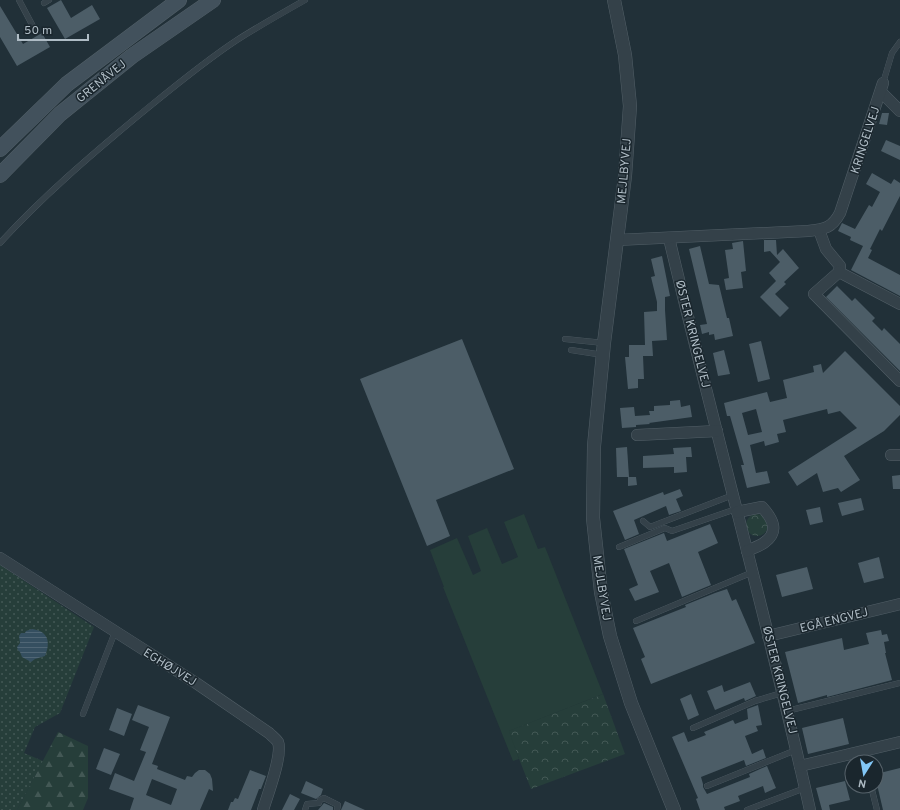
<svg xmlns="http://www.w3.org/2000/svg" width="900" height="810" font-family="Overpass,sans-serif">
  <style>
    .grass { fill: url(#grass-dots) }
    .forest { fill: url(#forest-firs) }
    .park { fill: url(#park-crowns) }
    .garden { fill: #263e3a }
    .water { fill: url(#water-rules) }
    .building { fill: #4c5d67; fill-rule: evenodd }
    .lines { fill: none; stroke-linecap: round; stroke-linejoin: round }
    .service-casing { stroke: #525f67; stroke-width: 6 }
    .minor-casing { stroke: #525f67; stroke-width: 12 }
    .tertiary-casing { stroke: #525f67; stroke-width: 14 }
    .secondary-casing { stroke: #525f67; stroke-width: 16 }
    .service { stroke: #344149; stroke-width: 5.5 }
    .minor { stroke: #344149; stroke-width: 11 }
    .tertiary { stroke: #344149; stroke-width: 13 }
    .secondary { stroke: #42515c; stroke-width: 15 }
    .labels { text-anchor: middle; stroke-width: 3; stroke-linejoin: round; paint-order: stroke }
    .street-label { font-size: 12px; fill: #afbcc5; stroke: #1a262d }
  </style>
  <defs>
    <pattern id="grass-dots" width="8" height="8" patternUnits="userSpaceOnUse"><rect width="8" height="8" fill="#263e3a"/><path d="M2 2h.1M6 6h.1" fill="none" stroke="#435855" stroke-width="1.8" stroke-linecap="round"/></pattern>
    <pattern id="forest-firs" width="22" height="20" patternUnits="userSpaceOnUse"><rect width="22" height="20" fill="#263e3a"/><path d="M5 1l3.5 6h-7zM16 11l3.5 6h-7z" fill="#435855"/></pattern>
    <pattern id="park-crowns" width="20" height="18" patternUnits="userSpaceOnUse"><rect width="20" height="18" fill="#263e3a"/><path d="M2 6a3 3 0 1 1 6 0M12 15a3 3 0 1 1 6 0" fill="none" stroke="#435855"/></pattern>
    <pattern id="water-rules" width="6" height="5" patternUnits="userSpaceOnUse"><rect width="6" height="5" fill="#354f60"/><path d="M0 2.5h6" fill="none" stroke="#506675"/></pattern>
  </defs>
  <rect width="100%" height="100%" fill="#213038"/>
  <polygon class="grass" points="0,565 94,627 60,713 35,727 24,753 43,761 17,810 0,810"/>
  <polygon class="forest" points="58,732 88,746 88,798 83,810 17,810"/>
  <g class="park">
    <circle cx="757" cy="525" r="11"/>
    <polygon points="603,694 625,754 531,789 508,731"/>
  </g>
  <polygon class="garden" points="524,514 538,549 545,547 603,694 509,731 519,759 513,761 443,587 444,587 430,550 457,538 473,575 481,571 468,536 487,528 502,564 518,557 504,522"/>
  <path class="water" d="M32,629C48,631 51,642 45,656L35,659L31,662L22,657L20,652L18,650L17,647L20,643L19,636L21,633H25L26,631Z"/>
  <g class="building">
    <polygon points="61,0 71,18 92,5 100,19 65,39 47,8"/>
    <polygon points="0,6 23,44 42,33 50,47 17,66 0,37"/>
    <polygon points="882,113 889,113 887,125 879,124"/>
    <polygon points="886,140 900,146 900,160 881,151"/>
    <polygon points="872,173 891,184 894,179 900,183 900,196 882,231 880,229 870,249 872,250 868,258 900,275 900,296 851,270 863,246 850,240 851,237 838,231 842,223 855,229 869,205 872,207 880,192 866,184"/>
    <polygon points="764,240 776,240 777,255 783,249 799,268 784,282 786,284 775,294 789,308 780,317 760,297 776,281 769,273 780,262 770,251 764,252"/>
    <polygon points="743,241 746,271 741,272 743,288 726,290 724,279 729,278 725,250 733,249 732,243"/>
    <polygon points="700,246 709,284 719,285 727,318 729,318 733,336 715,340 714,334 709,335 709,332 702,334 700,325 707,324 689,249"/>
    <polygon points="662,256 670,296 665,297 665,310 667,340 652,341 653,356 643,356 644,379 638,379 638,388 628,389 625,357 629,357 629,345 645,345 644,312 657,311 657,302 651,277 655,276 651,259"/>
    <polygon points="837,286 852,301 855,298 875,318 872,321 882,331 884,328 900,344 900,371 826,297"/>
    <polygon points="462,339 514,469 436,500 450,536 427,546 360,379"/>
    <polygon points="761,341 770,379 758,382 749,344"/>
    <polygon points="724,350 730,374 718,376 713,353"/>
    <path d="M845,351L900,406V415L884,431L844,456L860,480L841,492L838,488L823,492L817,473L797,486L788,472L857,428L840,411L828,414L827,409L783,420L786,432L777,434L779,442L765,446L764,441L750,445L756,473L767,471L770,483L747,488L741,465H744L730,416H727L724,403L767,392L770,402L787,398L783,380L814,372L813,366L821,364L823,373ZM756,409L762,432L748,435L742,413Z"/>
    <polygon points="680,400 681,407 690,405 692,417 649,423 650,424 636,425 636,427 622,428 620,408 634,407 635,416 650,415 649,411 654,411 654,406 670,405 670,401"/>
    <polygon points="627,447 629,477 617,477 616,448"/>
    <polygon points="691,447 692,457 686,457 687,472 674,473 674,467 643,468 643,456 674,454 673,448"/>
    <polygon points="900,475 900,489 893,489 892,476"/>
    <polygon points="628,477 636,477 637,485 628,486"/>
    <polygon points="680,489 683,496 676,499 681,511 669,515 666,506 634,520 639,534 625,540 613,511 663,492 664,495"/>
    <polygon points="861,498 864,510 842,516 838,503"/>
    <polygon points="820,507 823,522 810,525 806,510"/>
    <polygon points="710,524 718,543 698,552 711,585 682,597 669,563 650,571 659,592 635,601 629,589 638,585 624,549 664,533 667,541"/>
    <polygon points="879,557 884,578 864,583 858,563"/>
    <polygon points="807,567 813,589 782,597 776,575"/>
    <polygon points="727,589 732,601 736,599 755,643 651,684 641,659 645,657 633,628 686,607 685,605 715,593"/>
    <polygon points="881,630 882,635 887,634 889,641 884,642 886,653 885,653 892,680 827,697 827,695 798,703 785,652 842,638 844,650 869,644 866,633"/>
    <polygon points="750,682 756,696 745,701 744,698 715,710 707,691 722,685 724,692"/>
    <polygon points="691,694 699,715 688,720 680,699"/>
    <path d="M138,705L170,717L152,764L158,766L157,769L185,780L187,776L192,777L195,773L199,770H205L210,774L212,779L213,791L209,789L200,810H130L134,798L109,789L115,773L134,781L146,752L140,750L149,727L132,720ZM152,779L177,789L171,805L146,795Z"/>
    <polygon points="758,705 762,725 756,726 758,731 745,736 752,754 763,749 766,758 746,766 744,760 701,777 703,784 703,787 707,794 750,777 749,774 767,766 776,788 765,793 763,786 738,796 740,801 724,807 725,810 700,810 696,799 698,798 672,737 684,732 688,742 706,735 704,732 733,720 735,724 748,719 747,709"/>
    <polygon points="117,708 132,714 124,736 109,730"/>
    <polygon points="843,718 849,744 808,754 802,728"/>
    <polygon points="104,748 120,754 111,775 96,769"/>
    <polygon points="900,768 900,810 883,810 876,780 876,774"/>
    <polygon points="250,770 266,776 261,789 259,789 251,810 228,810 231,802 233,802 235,798 238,799"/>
    <polygon points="306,781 323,789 321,795 316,799 301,793"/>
    <polygon points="845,781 850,800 829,805 830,810 822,810 816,788"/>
    <polygon points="290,794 300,799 294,810 282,810"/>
    <polygon points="345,801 365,810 341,810"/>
    <polygon points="324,803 333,807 333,810 318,810"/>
  </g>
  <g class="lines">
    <g class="service-casing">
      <g id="service">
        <polyline points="19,0 36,32"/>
        <polyline points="44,3 49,0"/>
        <polyline points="883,83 892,53 900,42"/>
        <path d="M0,243C42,197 90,156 138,116C170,90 202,63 237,40C259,26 282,13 305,0"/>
        <polyline points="565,339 604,343"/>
        <polyline points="571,350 603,355"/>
        <polyline points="643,521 650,527 733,495"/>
        <polyline points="619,547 665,528 672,531 736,509"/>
        <polyline points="636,621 753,572"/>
        <polyline points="787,711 900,683"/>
        <polyline points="83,714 115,632"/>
        <polyline points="693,728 755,701 782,693"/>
        <polyline points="863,751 866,762"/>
        <polyline points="707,786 796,750"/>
        <polyline points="871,786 877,810"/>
        <polyline points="305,810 307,804 319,803 320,800 324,798 338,805 337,810"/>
        <polyline points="747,810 805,788"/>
      </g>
    </g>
    <g class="minor-casing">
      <g id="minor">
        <polyline points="881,92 900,111"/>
        <polyline points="819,230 826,249 840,266 839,272"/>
        <path d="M669,238C714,429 767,618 810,810"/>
        <path d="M617,240L808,231C825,229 832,228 840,213L883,83"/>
        <polyline points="900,304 839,272 814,294 900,381"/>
        <polyline points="637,435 717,431"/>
        <polyline points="891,455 900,455"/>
        <path d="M737,512L762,507C772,518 780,531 765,542C760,546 753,548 747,551"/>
        <path d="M0,558L196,683L269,733C272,736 276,739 278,742C283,755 267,796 263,810"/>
        <polyline points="768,636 900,604"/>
        <polyline points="800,766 900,742"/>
      </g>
    </g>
    <g class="tertiary-casing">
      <polyline id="tertiary" points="614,0 625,55 630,106 625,176 604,343 594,446 593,518 601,592 610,636 631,703 674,810"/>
    </g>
    <g class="secondary-casing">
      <g id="secondary">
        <polyline points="0,149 67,84 179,0"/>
        <polyline points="0,175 60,114 132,56 213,0"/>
      </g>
    </g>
    <use href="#service" class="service"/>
    <use href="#minor" class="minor"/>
    <use href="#tertiary" class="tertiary"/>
    <use href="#secondary" class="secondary"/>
  </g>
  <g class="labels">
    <g class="street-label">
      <text transform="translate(101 81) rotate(-39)" y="4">GRENÅVEJ</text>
      <text transform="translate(865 140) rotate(-72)" y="4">KRINGELVEJ</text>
      <text transform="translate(624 171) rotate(-85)" y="4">MEJLBYVEJ</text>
      <text transform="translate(693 334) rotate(76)" y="4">ØSTER KRINGELVEJ</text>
      <text transform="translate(602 588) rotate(81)" y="4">MEJLBYVEJ</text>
      <text transform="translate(834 620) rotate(-14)" y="4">EGÅ ENGVEJ</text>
      <text transform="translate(170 667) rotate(32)" y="4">EGHØJVEJ</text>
      <text transform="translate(780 680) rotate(76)" y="4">ØSTER KRINGELVEJ</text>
    </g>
  </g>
  <g transform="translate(864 774) rotate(191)"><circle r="19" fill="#1a262d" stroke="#56626a"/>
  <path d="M0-3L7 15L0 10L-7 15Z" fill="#82c7f7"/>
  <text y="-6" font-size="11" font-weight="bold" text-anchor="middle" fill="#afbcc5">N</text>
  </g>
  <path d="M18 34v6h70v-6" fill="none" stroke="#afbcc5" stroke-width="2"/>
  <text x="24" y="34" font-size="12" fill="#afbcc5" stroke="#1a262d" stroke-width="3" paint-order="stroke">50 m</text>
</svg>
